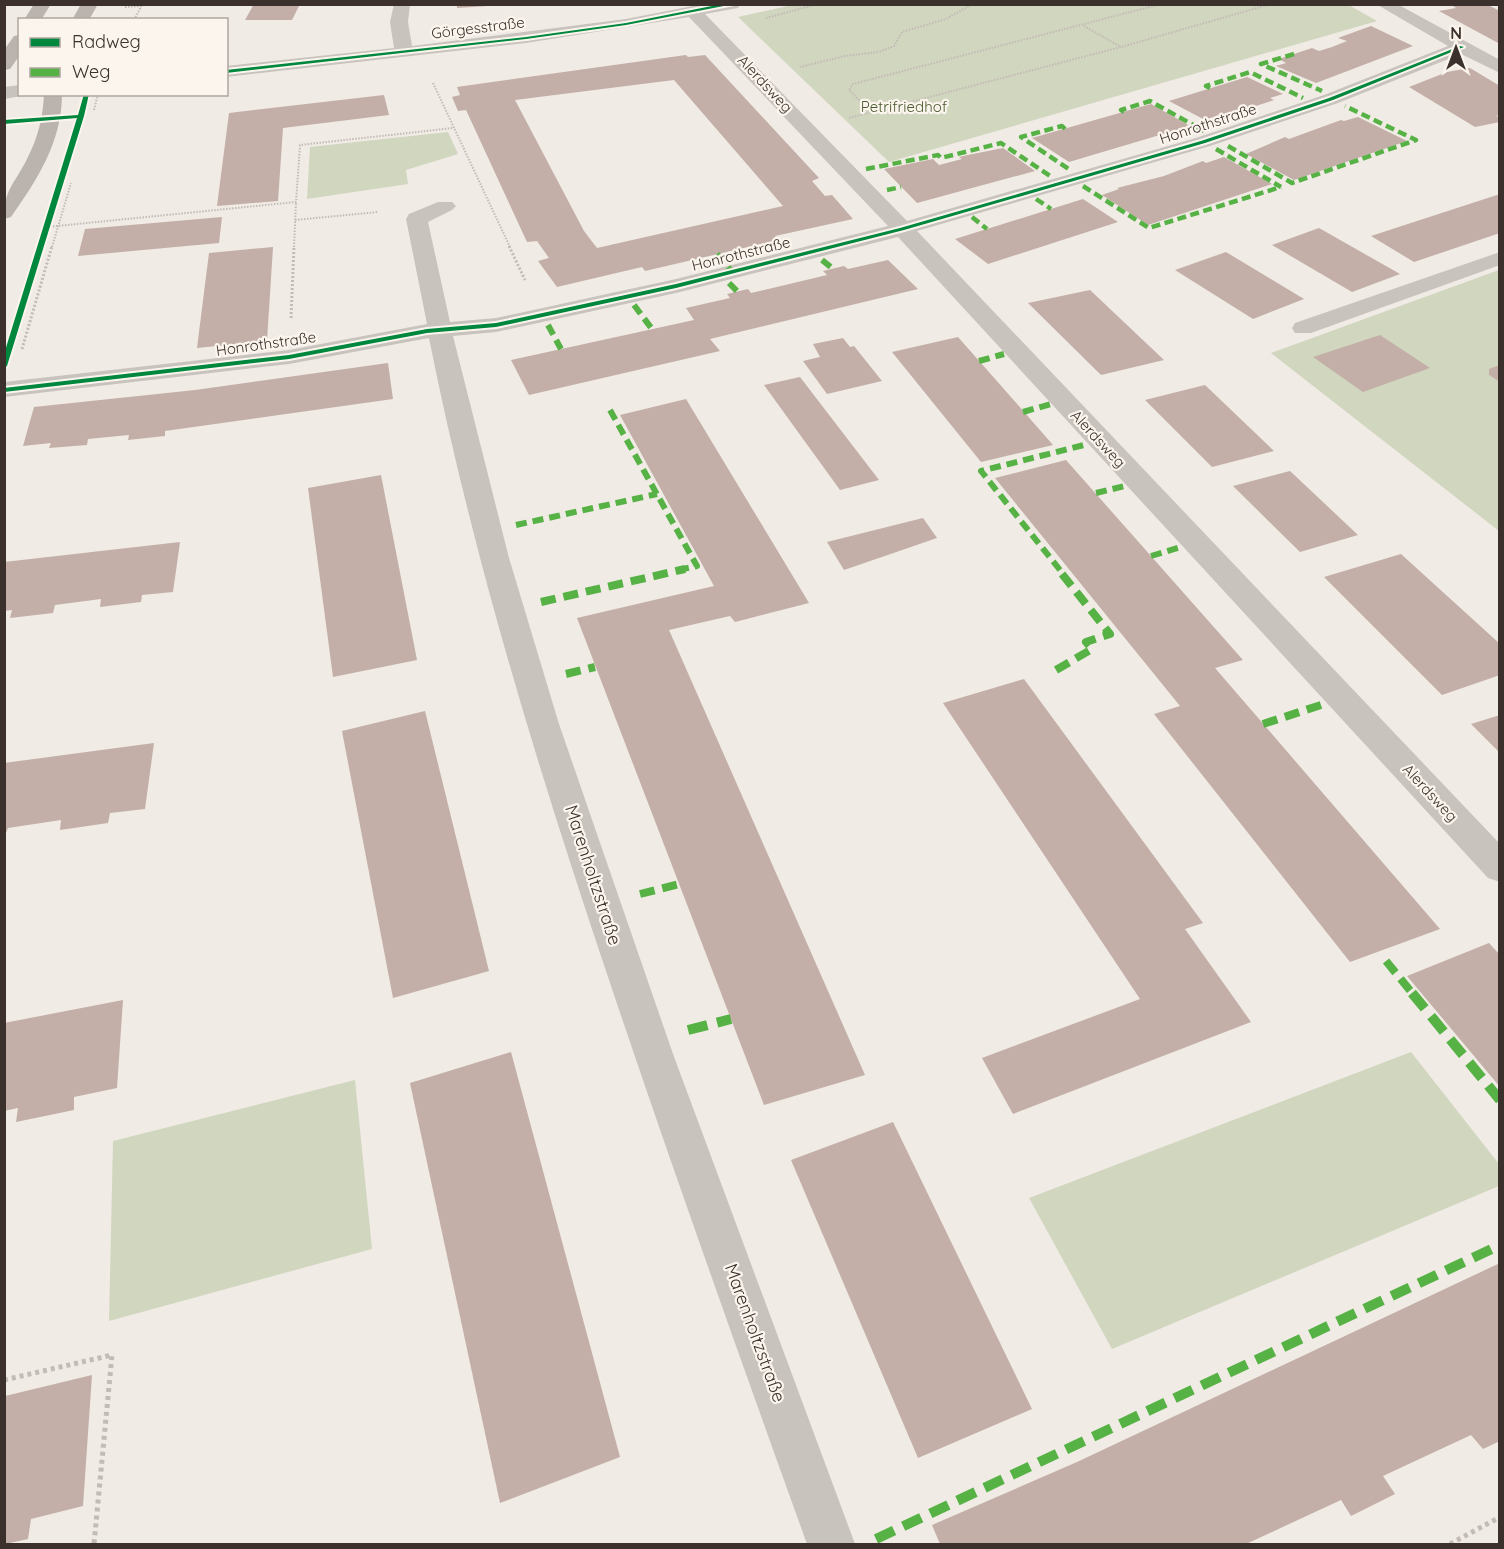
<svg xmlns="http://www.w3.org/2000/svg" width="1504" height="1549" font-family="Quicksand,sans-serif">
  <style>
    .green { fill: #d1d6bf }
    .building { fill: #c3afa7; fill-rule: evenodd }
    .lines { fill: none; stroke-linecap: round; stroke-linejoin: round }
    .path-far2 { stroke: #c2bbb6; stroke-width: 2; stroke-dasharray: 1.5 1.5; stroke-linecap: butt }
    .path-far1 { stroke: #c2bbb6; stroke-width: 3; stroke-dasharray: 2 2; stroke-linecap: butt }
    .path { stroke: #c2bbb6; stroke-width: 5; stroke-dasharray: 4 4; stroke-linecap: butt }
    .lane { fill: #c9c3be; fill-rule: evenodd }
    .street { fill: #c9c3be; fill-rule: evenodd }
    .secondary { fill: #bab3ae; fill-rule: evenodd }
    .quiet-far3 { stroke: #57b246; stroke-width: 4.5; stroke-dasharray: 9 4.5; stroke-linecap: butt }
    .quiet-far2 { stroke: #57b246; stroke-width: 6; stroke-dasharray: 11 6; stroke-linecap: butt }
    .quiet-far1 { stroke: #57b246; stroke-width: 8; stroke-dasharray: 15 8; stroke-linecap: butt }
    .quiet { stroke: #57b246; stroke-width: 10; stroke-dasharray: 20 10; stroke-linecap: butt }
    .cycleway-casing { stroke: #fbf5ee; stroke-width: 4 }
    .cycleway { fill: #00873e; fill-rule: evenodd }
    .labels { text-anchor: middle; stroke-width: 4.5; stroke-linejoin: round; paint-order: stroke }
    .far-street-label { font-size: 15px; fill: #3b302b; stroke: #fbf5ee }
    .far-park-label { font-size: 15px; fill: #4a5a2e; stroke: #fbf5ee }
    .street-label { font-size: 18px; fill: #3b302b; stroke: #fbf5ee }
  </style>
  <rect width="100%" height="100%" fill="#f0ebe5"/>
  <g class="green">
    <polygon points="792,5 1347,4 1377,21 889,162 738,17"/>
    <polygon points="448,132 458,154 406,170 408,184 307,199 310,147"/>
    <polygon points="1499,270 1499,531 1271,353"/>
    <polygon points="1411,1052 1499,1164 1499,1186 1112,1349 1029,1198"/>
    <polygon points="355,1080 372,1249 109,1321 113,1141"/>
  </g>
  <g class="building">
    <polygon points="254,4 300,4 292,20 245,20"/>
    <polygon points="457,4 488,4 488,6 457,8"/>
    <polygon points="1450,4 1486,4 1500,11 1500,44 1439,11 1456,8"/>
    <polygon points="1371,26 1413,46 1316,83 1276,66 1286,63 1279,59 1312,48 1319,51 1332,47 1347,41 1338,38"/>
    <path d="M686,55L688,57L705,55L819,178L812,181L825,196L832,195L853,219L775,236L778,240L645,271L642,267L557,287L538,261L549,258L537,241L527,242L466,110L458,111L452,97L460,95L457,87ZM674,80L783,206L597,248L584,231L515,100Z"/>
    <polygon points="1470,68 1500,86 1500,115 1496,116 1500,118 1500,122 1475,127 1409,87 1447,72"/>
    <polygon points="1247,77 1283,94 1270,98 1274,100 1222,117 1219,115 1205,120 1169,101"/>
    <polygon points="384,95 389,115 283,128 278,201 217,206 229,113"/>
    <polygon points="1151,104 1190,126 1069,162 1032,138"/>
    <polygon points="1358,117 1407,141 1294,180 1246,154 1285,137 1289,139 1341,120 1344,121"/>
    <polygon points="1003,148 1035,171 917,203 884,169 933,159 939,165 962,159 959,157 968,155"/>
    <polygon points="1224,157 1272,184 1148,225 1102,195 1119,189 1117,188 1164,176 1203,161 1206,163"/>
    <polygon points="1500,194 1500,233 1414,262 1371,236"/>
    <polygon points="1083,199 1118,222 988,264 955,239"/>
    <polygon points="222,217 219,243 78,256 85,229"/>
    <polygon points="1319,228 1393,270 1400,274 1352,292 1272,245"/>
    <polygon points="273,247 267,341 197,348 209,253"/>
    <polygon points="1226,252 1304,299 1253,319 1175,270"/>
    <polygon points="888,260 918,289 710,339 720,351 529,395 511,360 694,320 686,308 730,298 727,294 748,289 751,293 827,275 823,271 844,266 848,269"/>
    <polygon points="1090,290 1164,360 1101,375 1028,303"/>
    <polygon points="1380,335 1430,368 1363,392 1313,357"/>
    <polygon points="958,337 1003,388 1053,445 981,462 892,352"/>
    <polygon points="843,338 850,347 854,346 882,381 827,394 803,361 820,357 813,344"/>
    <polygon points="388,363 393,399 165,431 165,436 128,440 129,435 88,439 87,445 49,448 51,443 23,446 34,407 195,390"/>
    <polygon points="1500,365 1500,382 1489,375 1489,369"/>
    <polygon points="800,377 879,480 840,490 764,385"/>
    <polygon points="1205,385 1274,451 1212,467 1145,400"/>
    <polygon points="686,399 809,603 735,622 730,616 669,630 865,1075 764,1105 577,618 714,586 620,415"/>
    <polygon points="1066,460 1243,660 1215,668 1440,929 1350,962 1154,714 1180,706 995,478"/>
    <polygon points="1290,471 1358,535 1300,552 1233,486"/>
    <polygon points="381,475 417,660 333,677 308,488"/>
    <polygon points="923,518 937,538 844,570 827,542"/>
    <polygon points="180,542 173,592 142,595 141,602 100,607 101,599 55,605 53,613 10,618 12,610 4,611 4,562"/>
    <polygon points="1401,554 1500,644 1500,675 1442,695 1324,577"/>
    <polygon points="1024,679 1203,923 1185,929 1251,1022 1013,1114 982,1058 1140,999 943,703"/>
    <polygon points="425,711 489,971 393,998 342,731"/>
    <polygon points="1500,715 1500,753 1471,724"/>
    <polygon points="154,743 145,809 110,813 108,823 60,830 61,820 8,828 4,838 4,763"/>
    <polygon points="1489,943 1500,955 1500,1087 1407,976"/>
    <polygon points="123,1000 117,1088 74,1097 74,1110 16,1122 18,1108 4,1111 4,1023"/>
    <polygon points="511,1052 620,1457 500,1503 410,1083"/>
    <polygon points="893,1122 1032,1409 918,1458 791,1160"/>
    <polygon points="1500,1263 1500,1441 1483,1449 1471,1435 1383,1476 1395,1494 1351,1516 1341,1500 1246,1544 940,1544 932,1525 1077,1462"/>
    <polygon points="92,1375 83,1506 31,1519 28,1539 5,1544 5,1396"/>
  </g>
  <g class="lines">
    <g class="path-far2">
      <polyline points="125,7 141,6"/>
      <polyline points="766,18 818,4"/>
      <polyline points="134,20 142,5"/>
      <polyline points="1084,26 1121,47"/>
      <polyline points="800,67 845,56 879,52 894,46 902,32 946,19 973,4"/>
      <polyline points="433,83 510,247"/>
      <polyline points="94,110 98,94"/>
      <polyline points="870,111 849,90 853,84 1161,4"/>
      <polyline points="849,118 1121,47 1271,4"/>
      <polyline points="295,220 378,212"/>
      <polyline points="47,227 296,202 300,145 453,128"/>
      <polyline points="52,247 71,183"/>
      <polyline points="294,247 296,202"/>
    </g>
    <g class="path-far1">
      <polyline points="509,246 525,280"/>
      <polyline points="291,318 294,246"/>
      <polyline points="22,349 52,246"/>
    </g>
    <g class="path">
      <polyline points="4,1380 112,1355 94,1544"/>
      <polyline points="1450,1544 1500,1517"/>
    </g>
    <polygon class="lane" points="1500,252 1500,265 1311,333 1295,333 1292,328 1295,323"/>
    <g class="street">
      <path d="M394,4H410L408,22L412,46L626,19L703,4H740L738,8L705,14L907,221L1196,138L1324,95L1448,46L1376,4H1397L1500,60V73L1461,54L1338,103L1210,146L917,231L1500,844V882L1488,878L898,237L676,293L496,332L453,336L509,558L559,724L673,1054L855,1544H807C739,1355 671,1165 607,974C537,766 472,554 429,338L289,364L4,397V382L289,350L427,324L406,219L409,214L438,202H452L456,206L452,210L428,222L450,322L496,318L676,279L888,226L689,17L526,43L226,77V66L394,48L390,22Z"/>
      <polygon points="20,85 20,94 27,95 4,99 4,87"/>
    </g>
    <g class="secondary">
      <polygon points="34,4 51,4 41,20 24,20"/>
      <polygon points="81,4 98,4 89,20 72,20"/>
      <polygon points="20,35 20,55 10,69 4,70 4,50 14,36"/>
      <path d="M44,94H62C62,142 37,180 11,217L4,219C4,189 14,185 27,159C38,138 43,117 44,94Z"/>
    </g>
    <g class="quiet-far3">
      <polyline points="1294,54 1261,64 1322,91"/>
      <polyline points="1210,88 1206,86 1250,72 1303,98"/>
      <polyline points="1124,112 1121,110 1150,101 1204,131"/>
      <polyline points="1065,129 1062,126 1021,137 1070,170"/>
      <polyline points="1228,146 1292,183 1416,140 1345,106"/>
      <polyline points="1216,149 1281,187"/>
      <polyline points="866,169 938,155 941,158 1001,143 1050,176"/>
      <polyline points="1083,186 1149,228 1281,187"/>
      <polyline points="887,190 901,187"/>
      <polyline points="1036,199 1051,209"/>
      <polyline points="972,217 987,229"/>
    </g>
    <g class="quiet-far2">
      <polyline points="717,254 732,272"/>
      <polyline points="822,260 832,268"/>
      <polyline points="729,283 738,292"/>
      <polyline points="634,305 652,329"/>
      <polyline points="548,325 561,349"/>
      <polyline points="979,361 1004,354"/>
      <polyline points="610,410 697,566 678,570"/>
      <polyline points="1023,412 1051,404"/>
      <polyline points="1096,493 1125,486"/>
      <polyline points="516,525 657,494"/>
      <polyline points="1151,556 1181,547"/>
      <polyline points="1060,570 981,471 1088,444"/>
    </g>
    <g class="quiet-far1">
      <polyline points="541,602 685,569"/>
      <polyline points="1056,670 1092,649 1086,642 1110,634 1058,569"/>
      <polyline points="566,674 595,667"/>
      <polyline points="1263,724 1324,704"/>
      <polyline points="640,894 679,884"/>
      <polyline points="1386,961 1413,994"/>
    </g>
    <g class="quiet">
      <polyline points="1412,993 1500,1100"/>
      <polyline points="688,1030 731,1019"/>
      <polyline points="876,1539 1500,1245"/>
    </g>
    <g class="cycleway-casing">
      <g id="cycleway">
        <polygon points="722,4 734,4 626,25 526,39 226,73 226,70 526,37 626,23"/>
        <polygon points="1460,46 1464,47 1333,100 1205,143 904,230 676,288 496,327 427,333 289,359 4,392 4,388 289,355 427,329 496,323 676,284 900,228 1201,141 1329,98"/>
        <polygon points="84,94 89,94 84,116 7,366 4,368 4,354 77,118 4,124 4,120 78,115"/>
      </g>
    </g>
    <use href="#cycleway" class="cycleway"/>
  </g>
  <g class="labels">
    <g class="far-street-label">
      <text transform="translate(478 28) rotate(-7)" y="5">Görgesstraße</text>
      <text transform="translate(765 84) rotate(47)" y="5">Alerdsweg</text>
      <text transform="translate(1208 124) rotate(-18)" y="5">Honrothstraße</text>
      <text transform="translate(741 254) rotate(-14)" y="5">Honrothstraße</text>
      <text transform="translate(266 344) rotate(-8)" y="5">Honrothstraße</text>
      <text transform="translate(1098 439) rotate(47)" y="5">Alerdsweg</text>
      <text transform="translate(1430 793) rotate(47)" y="5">Alerdsweg</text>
    </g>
    <g class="far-park-label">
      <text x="904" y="112">Petrifriedhof</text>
    </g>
    <g class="street-label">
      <text transform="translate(593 875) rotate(72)" y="6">Marenholtzstraße</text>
      <text transform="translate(755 1333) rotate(70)" y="6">Marenholtzstraße</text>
    </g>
  </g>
  <rect width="1504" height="1549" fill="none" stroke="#3b302b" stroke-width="12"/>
  <rect x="18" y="18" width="210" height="78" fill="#fbf5ee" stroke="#aea6a0" stroke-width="1.5"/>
  <rect x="30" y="38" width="30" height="9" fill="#00873e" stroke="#aea6a0" stroke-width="1.5"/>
  <text x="72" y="48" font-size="18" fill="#3b302b">Radweg</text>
  <rect x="30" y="68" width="30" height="9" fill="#57b246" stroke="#aea6a0" stroke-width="1.5"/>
  <text x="72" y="78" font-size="18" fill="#3b302b">Weg</text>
  <g transform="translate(1456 48)" stroke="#fbf5ee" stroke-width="4.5" paint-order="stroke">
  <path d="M0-4.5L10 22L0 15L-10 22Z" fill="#3b302b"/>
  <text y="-9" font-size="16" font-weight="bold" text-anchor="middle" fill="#3b302b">N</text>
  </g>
</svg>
